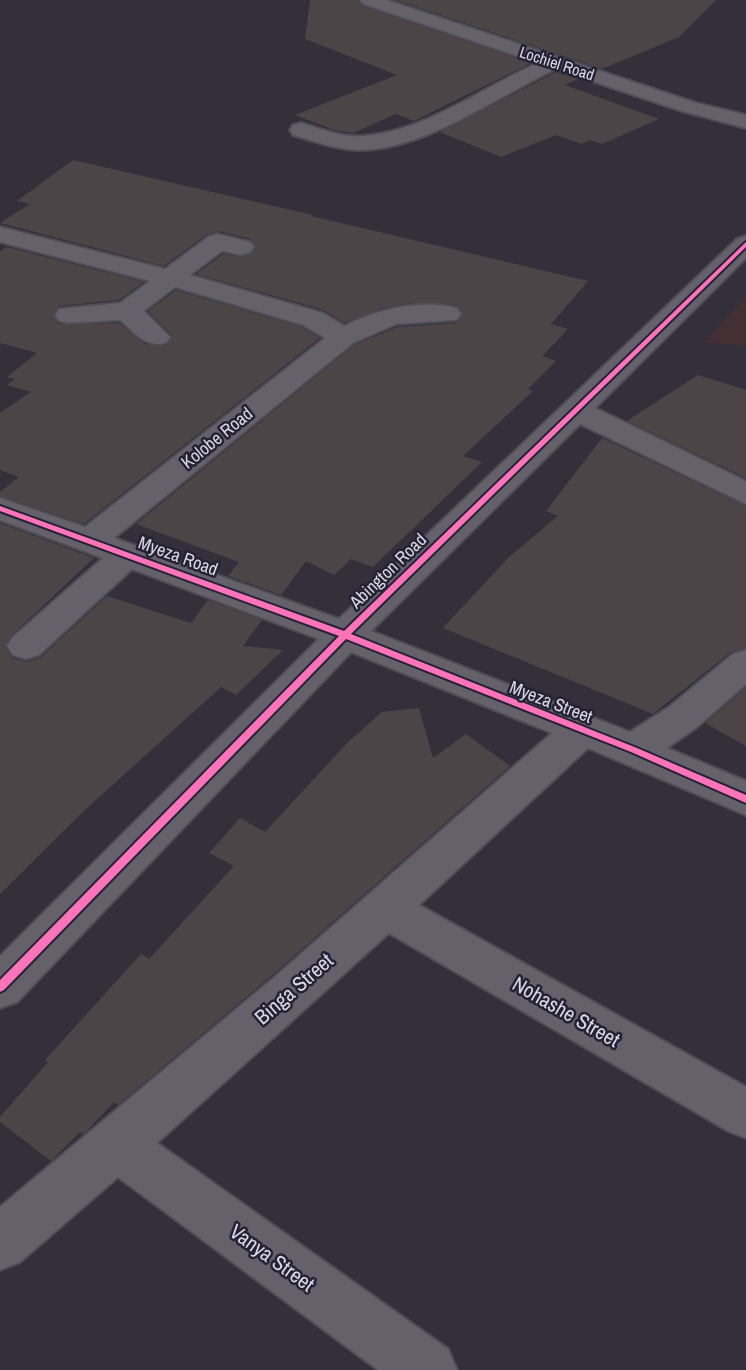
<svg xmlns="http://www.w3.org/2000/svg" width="746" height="1370" font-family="'Archivo Narrow',sans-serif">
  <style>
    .industrial { fill: #433035 }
    .building { fill: #4d4447 }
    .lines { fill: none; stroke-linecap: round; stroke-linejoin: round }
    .minor-casing { stroke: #4e4c56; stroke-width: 4 }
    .minor { fill: #64616a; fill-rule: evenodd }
    .cycleway-casing { stroke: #262235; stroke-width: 4 }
    .cycleway { fill: #fb73b8; fill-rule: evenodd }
    .labels { text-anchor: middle; stroke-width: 5; stroke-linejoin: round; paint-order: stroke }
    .far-street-label { font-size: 16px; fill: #dbd9e6; stroke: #262235 }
    .street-label { font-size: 18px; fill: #dbd9e6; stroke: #262235 }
    .near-street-label { font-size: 21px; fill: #dbd9e6; stroke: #262235 }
  </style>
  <rect width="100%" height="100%" fill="#33303c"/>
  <polygon class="industrial" points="746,297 746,346 705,342 705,341"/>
  <g class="building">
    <polygon points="310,0 357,0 362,6 531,63 414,121 396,114 353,133 334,130 295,115 397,75 305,39"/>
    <polygon points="395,0 716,0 679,37 602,69"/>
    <polygon points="556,72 578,79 565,85 659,119 602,144 590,140 581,144 556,135 501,157 440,132"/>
    <polygon points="73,160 313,215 311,216 588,281 551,324 568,329 542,356 556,361 528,389 533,391 463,456 482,462 373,567 351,559 334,575 306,561 281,595 228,576 239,562 136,524 354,345 397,327 457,323 463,313 457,305 413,303 384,308 344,323 324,310 196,274 223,254 242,257 256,249 251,239 218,231 206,235 164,266 0,223 30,204 17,201"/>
    <polygon points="7,247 144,282 119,300 59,306 53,314 58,324 119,323 145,344 166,346 172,335 148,311 176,290 302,327 320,338 84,524 0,496 0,492 19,477 0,470 0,413 31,392 7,385 15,379 7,377 37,353 0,343 0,251"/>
    <polygon points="698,375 746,390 746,478 627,421"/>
    <polygon points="602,438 746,506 746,648 731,652 653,714 443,628 508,558 558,516 546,511"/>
    <polygon points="0,523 94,558 11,636 5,647 12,658 27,662 41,657 107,596 191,623 208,600 262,620 243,646 283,650 236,695 221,687 86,809 0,894"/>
    <polygon points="746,687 746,746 705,723"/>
    <polygon points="419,708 433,758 466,734 510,766 275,973 118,1105 114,1102 87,1131 83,1134 80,1132 51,1161 0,1122 0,1117 48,1062 45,1060 141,954 149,959 234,866 209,853 240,818 265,832 348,742 382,712"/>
  </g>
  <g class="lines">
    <g class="minor-casing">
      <g id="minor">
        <path d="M360,0H387L696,103L746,115V128L682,111L556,69C498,96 422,152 357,150C335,149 314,141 293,135L290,130L293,125L301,123C322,129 343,138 364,136C426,131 483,87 538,63L363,4Z"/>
        <path d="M0,227L165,269L208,237L217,234L250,242L254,247L250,252L241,255L222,251L190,275L323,313L344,326C378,309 419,299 457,308L461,314L457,320L396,324L353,343L114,538L339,619L737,239L746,236V258L595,408L746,481V504L580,424L371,631L630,732L669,707L733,654L746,650V684L697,727L667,748L746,781V815L588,748L419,905L746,1087V1138L728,1131L389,933L157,1143L448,1349L457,1370H378L118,1177L20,1262L0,1270V1207L277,975L552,733L351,652L17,1002L0,1008V956L319,639L132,569L39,655L26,659L13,655L7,646L13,637L103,558L0,520V498L85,527L325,338L303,325L175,287L144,311L170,337L166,343C145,348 135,333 120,320L69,323L59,321L55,315L59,309L120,303L150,281L0,242Z"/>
      </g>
    </g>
    <use href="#minor" class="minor"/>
    <g class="cycleway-casing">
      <polygon id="cycleway" points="746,242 746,247 351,634 637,748 746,795 746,803 631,752 346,639 4,990 0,992 0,980 339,636 0,511 0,506 344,631"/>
    </g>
    <use href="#cycleway" class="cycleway"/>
  </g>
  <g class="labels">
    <g class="far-street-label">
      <text transform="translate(557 63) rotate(18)" y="6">Lochiel Road</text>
    </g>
    <g class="street-label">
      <text transform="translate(217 438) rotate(-39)" y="6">Kolobe Road</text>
      <text transform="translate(178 556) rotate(20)" y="6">Myeza Road</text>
      <text transform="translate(388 571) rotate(-44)" y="6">Abington Road</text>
      <text transform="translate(551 702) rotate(21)" y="6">Myeza Street</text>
    </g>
    <g class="near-street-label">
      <text transform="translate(294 989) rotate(-41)" y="7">Binga Street</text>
      <text transform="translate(566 1012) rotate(30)" y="7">Nohashe Street</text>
      <text transform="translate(272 1258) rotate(36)" y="7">Vanya Street</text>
    </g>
  </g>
</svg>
